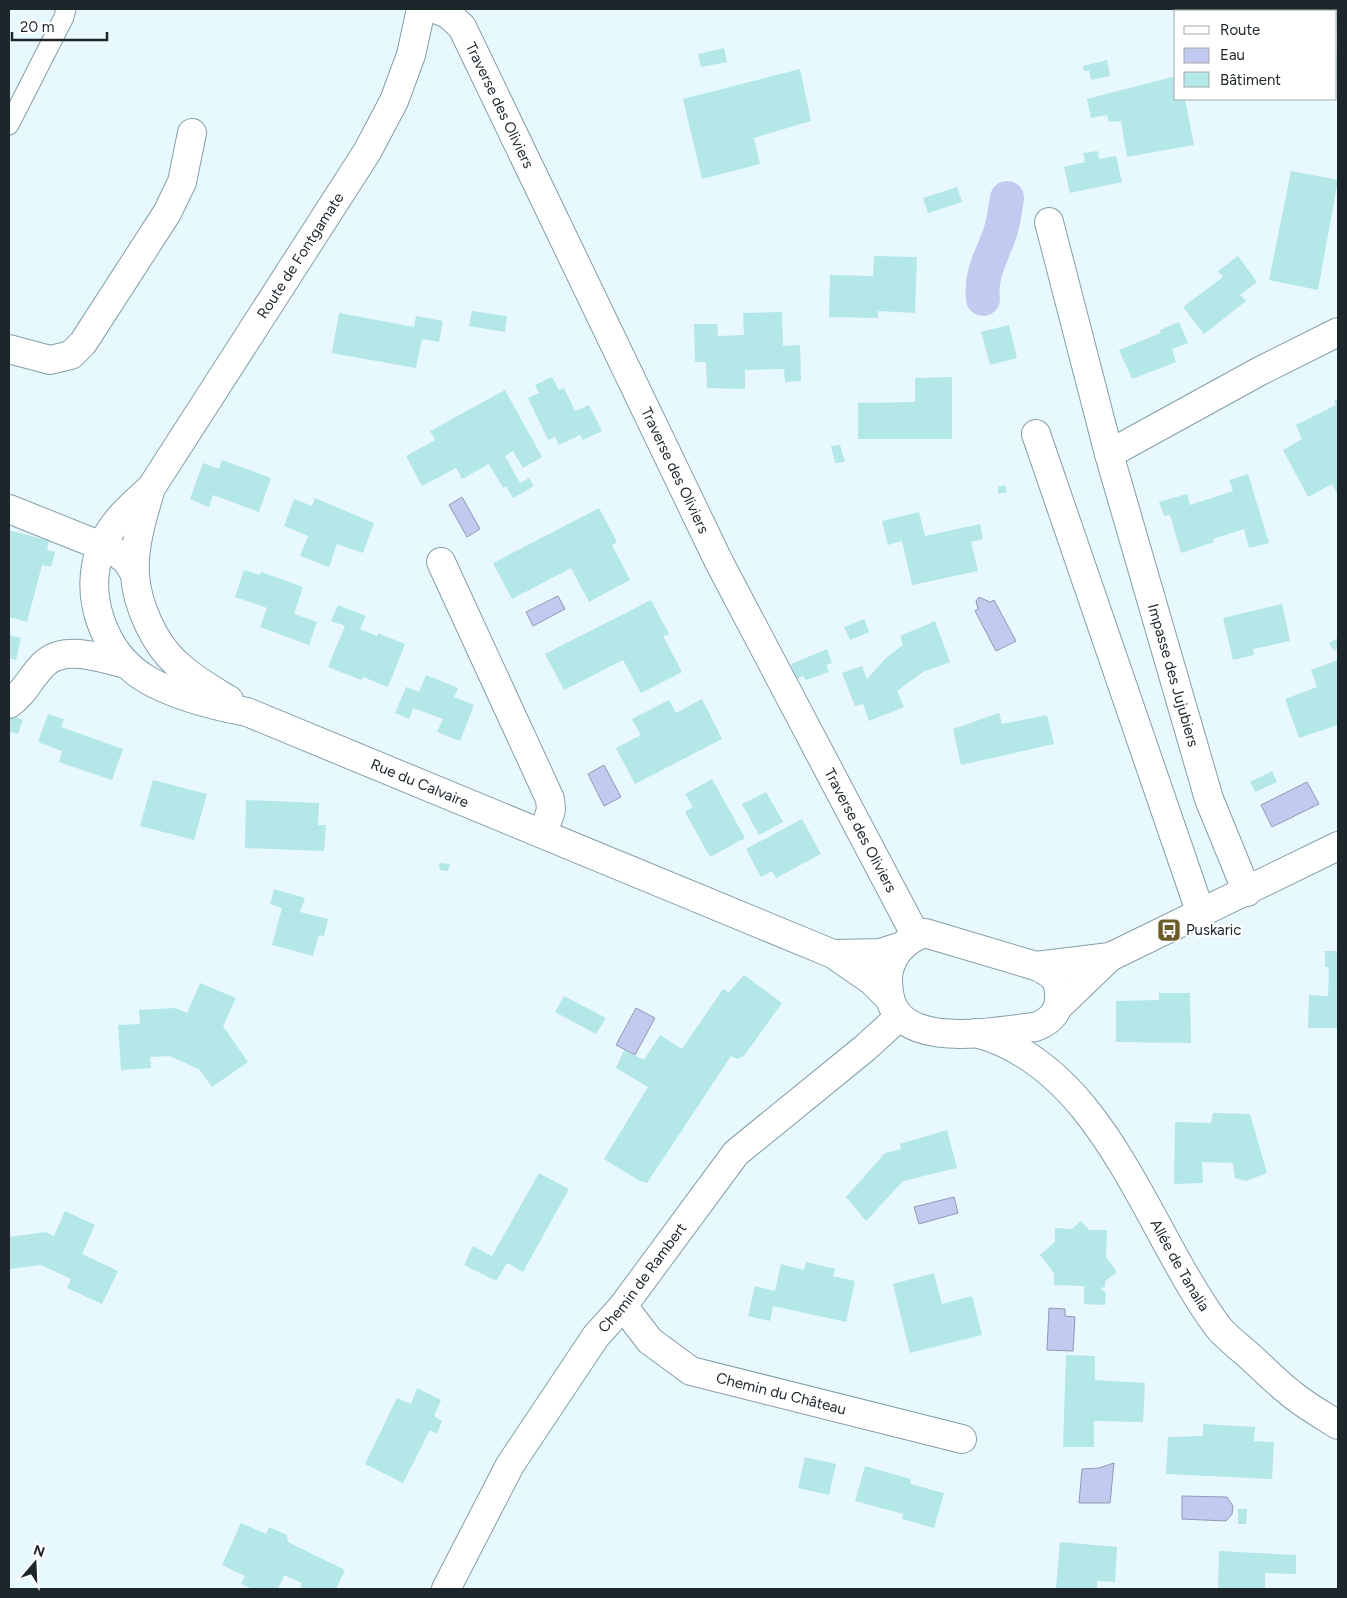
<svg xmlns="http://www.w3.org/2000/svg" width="1347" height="1598" font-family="Figtree,sans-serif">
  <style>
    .water { fill: #c3caef; stroke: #9199b4 }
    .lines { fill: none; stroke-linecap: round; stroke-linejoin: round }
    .canal { stroke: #c3caef; stroke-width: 34 }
    .building { fill: #b4e7e8 }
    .lane-casing { stroke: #849faa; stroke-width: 21 }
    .street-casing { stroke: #849faa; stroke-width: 30 }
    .secondary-casing { stroke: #849faa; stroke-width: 30 }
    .lane { stroke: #fff; stroke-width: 19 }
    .street { stroke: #fff; stroke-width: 28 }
    .secondary { stroke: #fff; stroke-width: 28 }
    .labels { text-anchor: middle; stroke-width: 4.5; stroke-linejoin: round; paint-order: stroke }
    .street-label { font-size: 15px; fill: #1c262b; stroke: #fff }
    .poi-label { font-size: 15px; fill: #1c262b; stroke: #fff; text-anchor: start }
  </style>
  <rect width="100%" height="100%" fill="#e7f8ff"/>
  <g class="water">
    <polygon points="462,497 480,529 467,537 449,505"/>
    <polygon points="558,596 565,609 533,626 526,612"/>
    <polygon points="979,597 990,602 994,600 1016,641 996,651 975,611 978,609 976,601"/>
    <polygon points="604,765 621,797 604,806 588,774"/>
    <polygon points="1307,782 1319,804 1272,827 1261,805"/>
    <polygon points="636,1008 655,1018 635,1055 616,1045"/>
    <polygon points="954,1197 958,1213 919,1224 914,1207"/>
    <polygon points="1049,1308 1065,1309 1065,1316 1075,1317 1073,1351 1047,1350"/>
    <polygon points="1114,1463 1110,1503 1079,1503 1082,1469 1099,1468"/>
    <polygon points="1182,1496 1227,1497 1233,1506 1232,1514 1226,1521 1182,1519"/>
  </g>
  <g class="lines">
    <path class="canal" d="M983,299C980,274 992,256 1000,233C1004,221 1005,210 1007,198"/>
  </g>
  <g class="building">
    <polygon points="1325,9 1338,9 1338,29 1336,30 1336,11 1326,11"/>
    <polygon points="1336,41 1338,80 1336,81"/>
    <polygon points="724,48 727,62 701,67 698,54"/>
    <polygon points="1107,60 1110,76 1091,80 1089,70 1084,71 1083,66"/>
    <polygon points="800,69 811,121 754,138 760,164 702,179 683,99"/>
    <polygon points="1176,76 1176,99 1185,99 1194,145 1127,157 1121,121 1109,122 1107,115 1091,118 1087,99"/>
    <polygon points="1098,151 1099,159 1116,156 1122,182 1070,193 1064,167 1085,162 1083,153"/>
    <polygon points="1291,171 1338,180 1318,290 1269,280"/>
    <polygon points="957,187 962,202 928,213 923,198"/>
    <polygon points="874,256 917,257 915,313 878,311 878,318 829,317 830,275 873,276"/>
    <polygon points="1238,256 1257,282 1240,295 1246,301 1204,334 1183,307 1223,277 1218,271"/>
    <polygon points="472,311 507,316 505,332 469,326"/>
    <polygon points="782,312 783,346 800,345 801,381 785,382 784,369 745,370 745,389 707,388 706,362 695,362 694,324 717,324 718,336 744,335 743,313"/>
    <polygon points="339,313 414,327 416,316 443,321 439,342 422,339 416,368 332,353"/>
    <polygon points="1179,322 1188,343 1172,349 1176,362 1132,379 1119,350 1161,333 1160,330"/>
    <polygon points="1009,325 1017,358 990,365 981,332"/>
    <polygon points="552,377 559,390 564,388 575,411 589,405 602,431 583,440 580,435 559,445 555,437 548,440 528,398 539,393 535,385"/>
    <polygon points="952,377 952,439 858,439 858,403 915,402 915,378"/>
    <polygon points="505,390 542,457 523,468 513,451 505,456 520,483 529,478 534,486 513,498 506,486 503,488 489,464 462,479 456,468 422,486 406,456 435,440 430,431"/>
    <polygon points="1338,399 1338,495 1332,484 1308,497 1283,450 1302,439 1296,425 1336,405 1334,401"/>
    <polygon points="840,445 845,462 835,463 831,446"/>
    <polygon points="222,460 271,478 259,512 213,495 209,507 190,499 203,463 219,469"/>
    <polygon points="1248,474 1269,543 1249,548 1244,529 1213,539 1214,542 1181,553 1170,515 1164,516 1159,502 1187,494 1190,505 1233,491 1229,480"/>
    <polygon points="1005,485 1007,492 998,494 998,487"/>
    <polygon points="315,498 374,523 363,553 337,544 329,567 300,556 308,536 284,526 294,499 312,506"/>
    <polygon points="599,508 617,542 612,545 630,580 589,602 571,568 512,599 493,563"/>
    <polygon points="919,512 925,536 980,524 983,539 971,542 978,571 912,585 902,541 888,545 882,521"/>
    <polygon points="9,530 49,541 47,550 55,552 51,567 42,565 27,622 9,617"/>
    <polygon points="244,570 260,575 261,572 303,587 294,614 317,622 309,645 260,627 267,608 235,597"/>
    <polygon points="651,600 669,634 663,636 682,672 641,693 623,660 564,690 545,654"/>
    <polygon points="1282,604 1290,641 1253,649 1254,655 1233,660 1223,618"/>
    <polygon points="338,605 366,616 360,629 377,636 378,633 405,644 388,687 363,677 361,680 328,667 345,626 331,621"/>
    <polygon points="864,619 869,632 850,640 844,627"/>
    <polygon points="935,621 950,662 923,672 897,691 904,707 869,721 863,704 855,706 842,673 862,666 867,679 887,657 903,645 900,636"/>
    <polygon points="9,635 21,638 16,660 9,658"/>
    <polygon points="1338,638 1338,648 1334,651 1329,643"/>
    <polygon points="827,649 832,663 826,665 829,672 806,680 803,676 796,679 791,664"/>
    <polygon points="1338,660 1338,725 1299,738 1285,699 1317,687 1311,670"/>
    <polygon points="426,675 458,688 454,697 474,705 460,741 437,732 443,719 413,708 409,719 395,713 406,687 419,692"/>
    <polygon points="702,699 722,739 635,784 616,748 641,735 632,719 669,700 676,713"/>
    <polygon points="999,713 1002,724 1047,715 1054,744 961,765 953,729"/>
    <polygon points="9,714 23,720 18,734 9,731"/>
    <polygon points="48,714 64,719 61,727 123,749 112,780 59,762 62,751 38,742"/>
    <polygon points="1272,771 1277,782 1255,792 1250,782"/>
    <polygon points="712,779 745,838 710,857 685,812 693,807 685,794"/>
    <polygon points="153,780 207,794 194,840 140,826"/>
    <polygon points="766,792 783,822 759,835 742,804"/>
    <polygon points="246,800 319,803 318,825 326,825 324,851 245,848"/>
    <polygon points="802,819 821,854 776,878 772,871 761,877 746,849"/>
    <polygon points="439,863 450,864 448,871 440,870"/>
    <polygon points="274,889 305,898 300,912 328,919 324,936 319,935 313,956 272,945 282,908 270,904"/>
    <polygon points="1325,951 1338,951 1338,1028 1308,1028 1309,995 1328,996 1329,967 1325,967"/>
    <polygon points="744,975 782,1003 744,1056 737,1059 731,1056 647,1183 638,1180 604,1159 648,1087 616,1068 624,1050 644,1060 660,1035 682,1049 723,989 729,992"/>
    <polygon points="200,983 236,998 223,1026 248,1062 212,1087 199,1069 169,1056 150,1057 151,1068 121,1070 118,1025 140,1024 139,1010 175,1008 187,1013"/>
    <polygon points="1159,993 1190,993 1191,1043 1116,1042 1116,1001 1159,1000"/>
    <polygon points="564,996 606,1018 596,1034 555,1012"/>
    <polygon points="1213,1113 1250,1114 1267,1173 1246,1181 1235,1178 1233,1163 1202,1162 1203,1183 1174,1184 1175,1122 1211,1123"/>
    <polygon points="947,1130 957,1168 903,1181 866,1221 846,1197 885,1153 901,1149 900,1144"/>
    <polygon points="539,1173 569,1189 523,1272 507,1263 496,1281 464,1265 473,1246 492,1256"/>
    <polygon points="65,1211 95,1225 82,1254 118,1271 102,1304 67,1288 71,1279 41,1265 9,1269 9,1237 46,1232 54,1236"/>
    <polygon points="1081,1221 1089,1230 1107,1230 1106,1257 1117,1272 1105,1281 1105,1287 1100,1288 1106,1293 1105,1305 1084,1304 1084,1286 1054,1285 1054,1273 1040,1255 1055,1242 1055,1228 1072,1229"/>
    <polygon points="806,1262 835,1269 833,1276 855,1281 846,1322 773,1306 770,1321 748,1316 755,1286 775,1291 781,1264 804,1270"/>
    <polygon points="934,1273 942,1304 972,1296 982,1335 910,1353 893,1284"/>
    <polygon points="1066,1355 1095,1356 1095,1380 1145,1383 1143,1422 1094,1421 1094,1447 1063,1447"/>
    <polygon points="417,1388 441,1400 434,1416 442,1421 437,1434 430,1430 403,1483 365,1464 397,1398 411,1404"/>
    <polygon points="1203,1424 1255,1427 1254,1441 1274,1442 1272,1479 1166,1474 1168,1437 1203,1436"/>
    <polygon points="805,1457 836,1464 829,1495 798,1488"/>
    <polygon points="865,1466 911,1479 910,1484 944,1493 934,1528 902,1519 903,1514 855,1501"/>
    <polygon points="1238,1509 1247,1509 1246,1524 1238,1524"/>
    <polygon points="241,1523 266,1534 269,1527 287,1535 288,1542 345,1570 336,1589 300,1589 302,1583 284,1575 278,1589 253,1589 241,1584 245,1576 222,1565"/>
    <polygon points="1060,1542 1117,1547 1115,1582 1097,1581 1097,1589 1056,1589"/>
    <polygon points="1219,1551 1296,1555 1296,1574 1265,1573 1265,1589 1218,1589"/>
  </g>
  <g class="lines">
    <g class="lane-casing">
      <g id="lane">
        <polyline points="1215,11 1216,9"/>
        <polyline points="9,125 64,17 66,9"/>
      </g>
    </g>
    <g class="street-casing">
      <g id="street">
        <path id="s1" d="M435,9L448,14L462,27L719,562L916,936"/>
        <path id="s2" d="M1049,222L1109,454L1209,799L1247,892"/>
        <polyline points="9,349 50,360 71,355 83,343 167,213 182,182 192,133"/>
        <polyline points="1036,434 1201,914"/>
        <polyline points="1109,454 1260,371 1338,332"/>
        <polyline points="9,509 114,551 126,560 135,574"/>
        <polyline points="441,562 550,799 551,810 543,834"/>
        <path d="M9,704C25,693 31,676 45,663C67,644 102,659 127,664"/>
        <polyline points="1036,966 1110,957 1338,846"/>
        <polyline points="1058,1007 1110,957"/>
        <path id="s3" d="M623,1306L650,1341L691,1371L962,1439"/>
        <path id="s4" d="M446,1589L510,1465L596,1336L623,1306L736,1153L865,1048L899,1017"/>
      </g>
    </g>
    <g class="secondary-casing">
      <g id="secondary">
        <path id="s5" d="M151,488C132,505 112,522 102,546C82,593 103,653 146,679C175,696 215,706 247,712L833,954L872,981L890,999"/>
        <path id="s6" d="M229,700C211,689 191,678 176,663C154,643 137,605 135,575C133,546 143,515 151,488L367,152L394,101L411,55L421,9"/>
        <path d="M925,933L1036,966C1042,969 1049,972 1053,977C1057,980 1058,986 1059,991C1061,1010 1052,1021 1035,1027C994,1031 897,1052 889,993C888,985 887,978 889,970C894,951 907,939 925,933Z"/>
        <polyline points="833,954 880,953 902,946"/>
        <path id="s7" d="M976,1033C1104,1067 1146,1230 1218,1327C1226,1337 1237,1345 1246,1353C1262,1367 1277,1383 1294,1396C1308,1407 1324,1416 1338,1425"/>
      </g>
    </g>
    <use href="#lane" class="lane"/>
    <use href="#street" class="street"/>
    <use href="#secondary" class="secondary"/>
  </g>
  <defs>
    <g id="bus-square" transform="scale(1.25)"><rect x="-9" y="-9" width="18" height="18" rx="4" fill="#6b5b29" stroke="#fff"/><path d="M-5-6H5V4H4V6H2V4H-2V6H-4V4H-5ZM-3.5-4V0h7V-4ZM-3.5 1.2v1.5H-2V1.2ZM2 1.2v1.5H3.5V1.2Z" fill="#fff"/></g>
  </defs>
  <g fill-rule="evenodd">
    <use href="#bus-square" x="1169" y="930"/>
  </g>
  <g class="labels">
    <g class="street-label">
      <text dy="5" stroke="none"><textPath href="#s1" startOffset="120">Traverse des Oliviers</textPath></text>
      <text dy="5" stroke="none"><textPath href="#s6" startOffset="529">Route de Fontgamate</textPath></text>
      <text dy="5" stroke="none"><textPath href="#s1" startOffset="525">Traverse des Oliviers</textPath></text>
      <text dy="5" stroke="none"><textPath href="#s2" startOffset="470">Impasse des Jujubiers</textPath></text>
      <text dy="5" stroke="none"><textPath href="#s5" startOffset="522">Rue du Calvaire</textPath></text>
      <text dy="5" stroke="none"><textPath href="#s1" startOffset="930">Traverse des Oliviers</textPath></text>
      <text dy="5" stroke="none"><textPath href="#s7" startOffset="318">Allée de Tanalia</textPath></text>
      <text dy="5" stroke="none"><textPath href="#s4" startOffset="369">Chemin de Rambert</textPath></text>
      <text dy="5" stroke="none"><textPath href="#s3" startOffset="188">Chemin du Château</textPath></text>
    </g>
    <g class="poi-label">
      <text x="1186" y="935">Puskaric</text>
    </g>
  </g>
  <rect width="1347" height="1598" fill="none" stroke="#1c262b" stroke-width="20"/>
  <rect x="1174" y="10" width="162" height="90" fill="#ffffff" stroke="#a4a8aa"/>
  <rect x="1184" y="26" width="25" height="8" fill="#ffffff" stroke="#a4a8aa"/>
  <text x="1220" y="35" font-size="15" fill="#1c262b">Route</text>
  <rect x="1184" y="48" width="25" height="15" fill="#c3caef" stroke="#a4a8aa"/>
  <text x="1220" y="60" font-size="15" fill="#1c262b">Eau</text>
  <rect x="1184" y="72" width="25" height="15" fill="#b4e7e8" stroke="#a4a8aa"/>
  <text x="1220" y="85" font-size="15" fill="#1c262b">Bâtiment</text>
  <g transform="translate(35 1563) rotate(19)" stroke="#ffffff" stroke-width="4" paint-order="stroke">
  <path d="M0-4L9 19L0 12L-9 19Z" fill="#1c262b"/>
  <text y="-8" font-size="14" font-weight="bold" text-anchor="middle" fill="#1c262b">N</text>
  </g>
  <path d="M12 32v8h95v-8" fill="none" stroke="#1c262b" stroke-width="2.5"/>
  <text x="20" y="32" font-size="15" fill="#1c262b" stroke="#ffffff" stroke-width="4" paint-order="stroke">20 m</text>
</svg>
